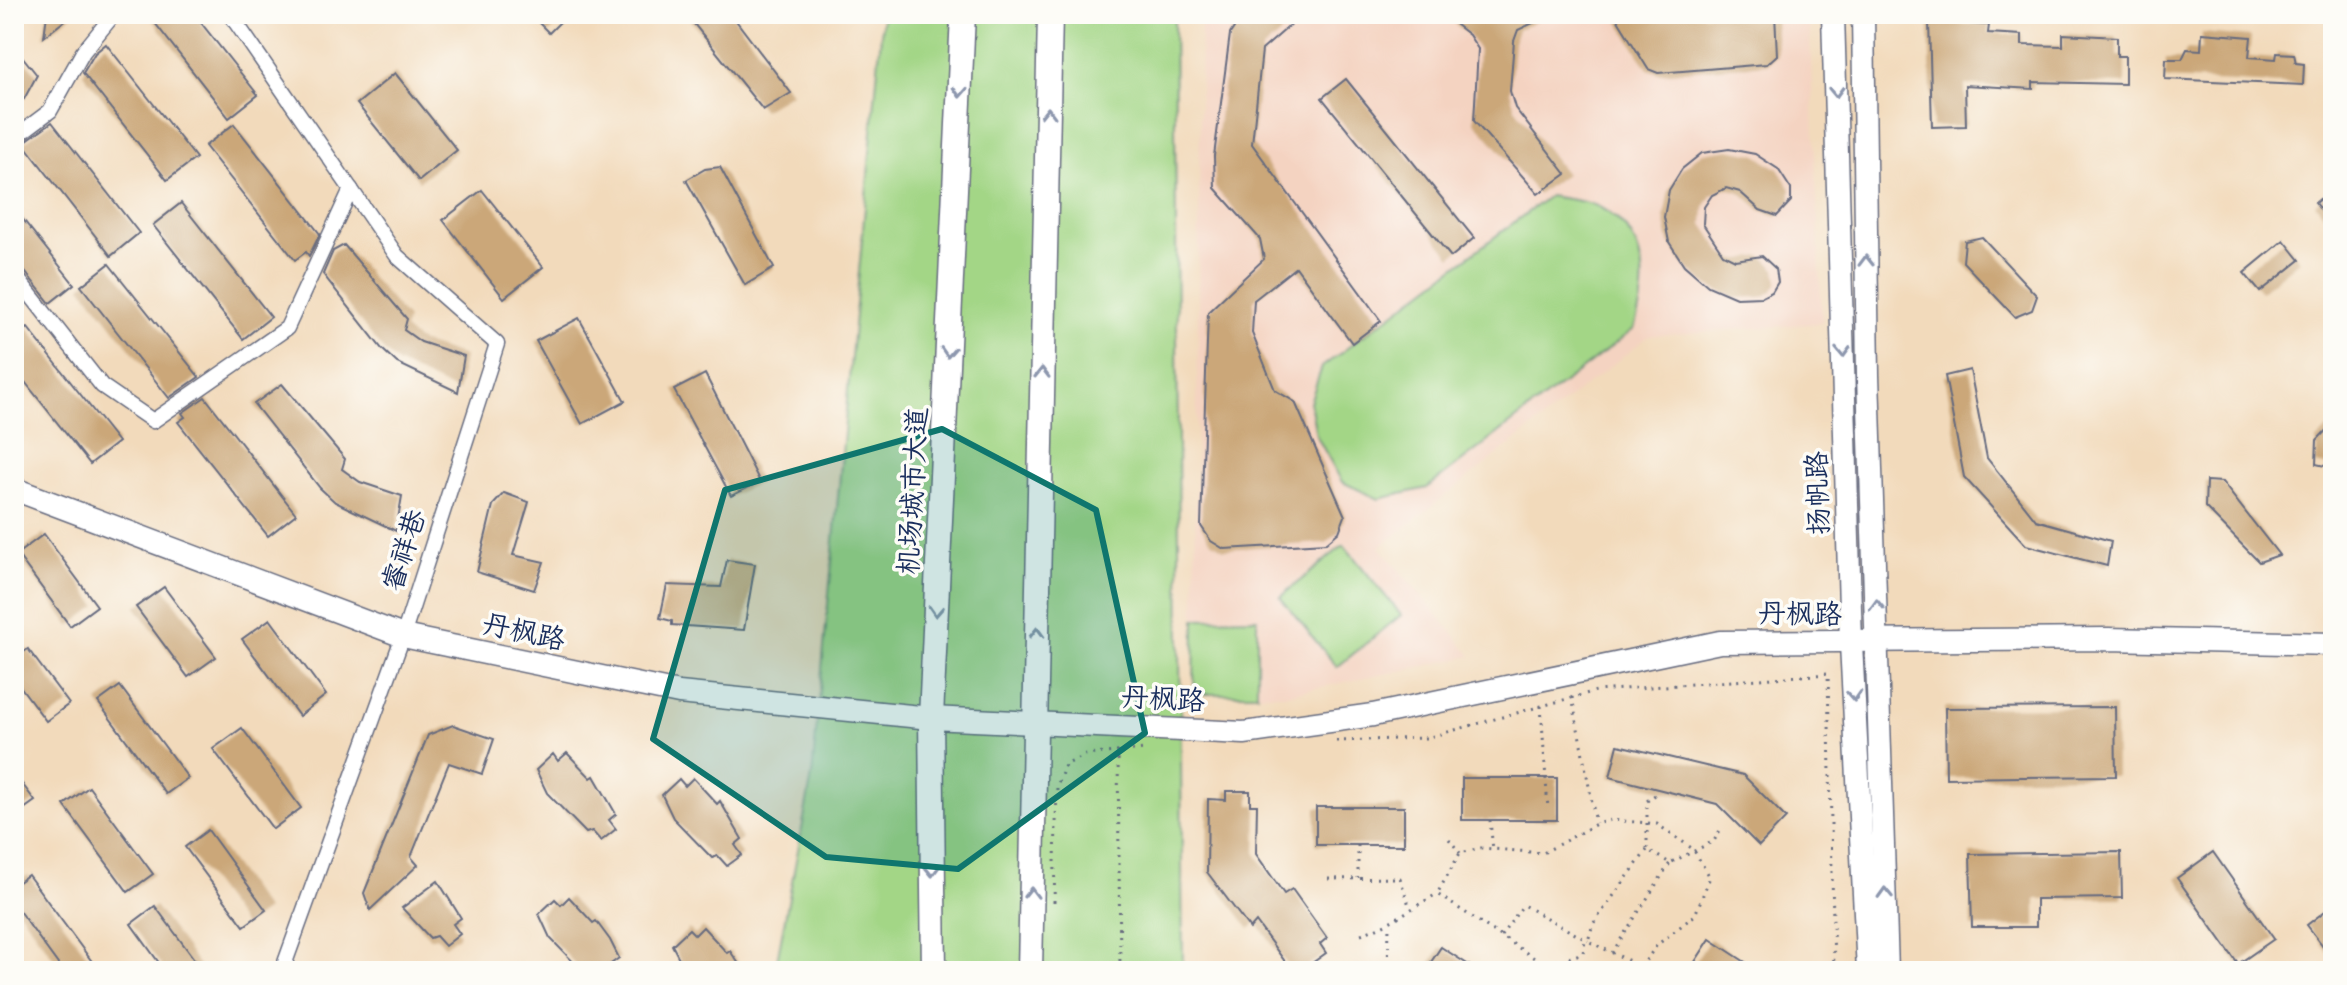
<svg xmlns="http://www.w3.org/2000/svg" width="2347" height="985" font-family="Itim,'LXGW WenKai TC',sans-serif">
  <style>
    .built { fill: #f4d3c1 }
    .green { fill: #a3d686; stroke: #5f8272; stroke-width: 2 }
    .building { fill: #cba779 }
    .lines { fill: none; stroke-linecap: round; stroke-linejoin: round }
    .street-casing { stroke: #666b7f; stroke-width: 17 }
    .secondary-casing { stroke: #666b7f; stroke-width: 25 }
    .primary-casing { stroke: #666b7f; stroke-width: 27 }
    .path { stroke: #666b7f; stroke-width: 3; stroke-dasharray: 2 6; stroke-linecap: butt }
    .street { stroke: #fff; stroke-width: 14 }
    .secondary { stroke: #fff; stroke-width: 22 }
    .primary { stroke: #fff; stroke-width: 24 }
    .oneway { stroke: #8d97ae }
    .marked { fill: #0f766e; fill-opacity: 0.2; stroke: #0f766e; stroke-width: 6; stroke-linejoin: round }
    .labels { text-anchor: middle; stroke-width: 7; stroke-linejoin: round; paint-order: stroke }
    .street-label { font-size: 28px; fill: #1b2f5e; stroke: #fdfcf7 }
  </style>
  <rect width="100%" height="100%" fill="#fdfcf7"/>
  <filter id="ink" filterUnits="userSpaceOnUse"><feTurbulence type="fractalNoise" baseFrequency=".0125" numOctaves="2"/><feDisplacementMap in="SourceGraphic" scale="16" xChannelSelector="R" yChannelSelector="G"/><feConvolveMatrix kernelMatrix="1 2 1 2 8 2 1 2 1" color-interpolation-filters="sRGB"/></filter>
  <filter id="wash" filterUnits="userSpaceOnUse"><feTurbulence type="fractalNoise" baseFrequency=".006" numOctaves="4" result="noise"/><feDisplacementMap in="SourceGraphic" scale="32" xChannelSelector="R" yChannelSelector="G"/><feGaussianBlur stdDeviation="1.8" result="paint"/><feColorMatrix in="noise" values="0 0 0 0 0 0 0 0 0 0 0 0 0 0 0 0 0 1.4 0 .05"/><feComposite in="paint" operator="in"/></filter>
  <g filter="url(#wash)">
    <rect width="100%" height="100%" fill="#f2dabb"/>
    <polygon class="built" points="1201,14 1809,14 1822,323 1649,336 1380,547 1472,656 1287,694 1194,694"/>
    <g class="green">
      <polygon points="883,14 1174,14 1183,971 775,971 812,776"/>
      <path d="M1549,196C1564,199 1585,200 1599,207C1648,233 1649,281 1634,329L1427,488L1379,499L1342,482L1316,435L1310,402L1322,367Z"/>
      <polygon points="1344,545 1401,615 1337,667 1280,597"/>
      <polygon points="1257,618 1257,694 1194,694 1195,619"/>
    </g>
    <g id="blocks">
      <g class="building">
        <polygon points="47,14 73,14 44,37"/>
        <polygon points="148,14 194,14 258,95 229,118"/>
        <polygon points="530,14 568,14 549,33"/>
        <polygon points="686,14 731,14 791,93 763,110"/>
        <polygon points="1243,14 1303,14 1262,50 1252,144 1381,321 1352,343 1296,267 1254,300 1252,333 1275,390 1295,402 1345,516 1339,532 1326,543 1224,549 1211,541 1201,526 1208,312 1264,259 1260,239 1215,188 1214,156 1230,34"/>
        <polygon points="1442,14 1552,14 1518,30 1514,41 1510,91 1515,108 1566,174 1538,194 1474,121 1478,49 1469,35"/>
        <polygon points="1614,14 1775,14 1777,55 1767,64 1658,73 1648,69"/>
        <polygon points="1936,14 1953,14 1949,23 1989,25 1988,33 2022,35 2022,45 2063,46 2063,34 2117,37 2117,56 2125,56 2125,84 2033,82 2033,89 1965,85 1966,126 1932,127 1929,21"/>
        <polygon points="2202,33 2251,37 2249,57 2276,59 2277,53 2294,54 2296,63 2304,64 2303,85 2165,79 2166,59 2182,59 2187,49 2201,50"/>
        <polygon points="106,44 196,158 167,180 83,73 95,53"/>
        <polygon points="14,46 37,75 24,99 14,93"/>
        <polygon points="395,73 457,150 419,181 357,104"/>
        <polygon points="1346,79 1474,238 1451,257 1322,98"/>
        <polygon points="52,122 139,233 111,256 23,143"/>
        <polygon points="234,124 320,234 309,256 306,252 295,260 205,146"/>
        <polygon points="1729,149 1755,154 1778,169 1791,189 1791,201 1777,216 1760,210 1740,192 1726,188 1712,195 1704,207 1703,224 1723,254 1735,260 1762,256 1776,269 1778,282 1772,292 1762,297 1736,298 1708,286 1684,265 1669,242 1664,217 1669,190 1682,169 1702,153"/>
        <polygon points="720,167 774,268 745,285 686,180 705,169"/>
        <polygon points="2333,188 2333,226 2315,203"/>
        <polygon points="482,190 543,267 504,298 443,220"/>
        <polygon points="181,203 271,317 243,339 153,225"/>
        <polygon points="14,208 74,284 50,303 22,268 14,264"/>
        <polygon points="1982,237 2037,296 2032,310 2015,317 1963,262 1965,241"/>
        <polygon points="2284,240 2300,260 2260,292 2244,273"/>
        <polygon points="344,245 407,319 404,330 421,342 464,356 458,392 397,363 382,349 323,274 333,251"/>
        <polygon points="109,264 199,377 169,398 81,286"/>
        <polygon points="579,318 625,401 582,424 536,341"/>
        <polygon points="28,328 118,442 90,464 14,368 14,339"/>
        <polygon points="1970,370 1987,458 2036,520 2111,541 2107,566 2026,545 1964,477 1945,376"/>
        <polygon points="705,374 760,482 731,496 674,390"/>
        <polygon points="282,384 345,459 342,469 360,482 402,496 396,531 335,502 320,488 254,404"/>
        <polygon points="205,397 296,514 268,536 178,422 185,417 182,413"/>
        <polygon points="2333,423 2333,468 2316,464 2317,440"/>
        <polygon points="2206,481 2222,482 2279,555 2259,562 2205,507"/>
        <polygon points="504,493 529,502 513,555 544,562 534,590 477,572 493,505"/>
        <polygon points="44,534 97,606 70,626 17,554"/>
        <polygon points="727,560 755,564 744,630 672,625 672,621 660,618 667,585 721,587"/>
        <polygon points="164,587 216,657 188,677 136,607"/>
        <polygon points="270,619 326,695 299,716 242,639"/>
        <polygon points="28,649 69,704 46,721 14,678 14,659"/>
        <polygon points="120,686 188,778 166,794 98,702"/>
        <polygon points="2115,707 2116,776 1946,778 1945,708"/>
        <polygon points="453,725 494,739 482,774 449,763 411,857 418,865 370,910 364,893 428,735"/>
        <polygon points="242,728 301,808 273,829 213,749"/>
        <polygon points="1618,745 1743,775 1786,818 1759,846 1717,804 1610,777"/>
        <polygon points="567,753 591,778 594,776 616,814 609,820 616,829 601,841 592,831 586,833 547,793 536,770 553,754 558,761"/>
        <polygon points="14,773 35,801 14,816"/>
        <polygon points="693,778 717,804 720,801 742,839 735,845 742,855 727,866 718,856 712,858 673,818 662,795 679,779 685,786"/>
        <rect x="1462" y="778" width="95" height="42"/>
        <polygon points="89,787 153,874 128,892 64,805"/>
        <polygon points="1226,791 1250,791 1250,805 1257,805 1256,854 1284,894 1292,889 1327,938 1320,944 1326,953 1301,971 1292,971 1256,922 1250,929 1207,872 1208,799 1226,800"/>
        <rect x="1316" y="807" width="88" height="38"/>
        <polygon points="208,830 266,910 244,926 185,847"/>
        <polygon points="2121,852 2122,898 2036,899 2036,927 1972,927 1970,854"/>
        <polygon points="2213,852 2274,939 2238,964 2177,878"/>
        <polygon points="28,875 99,971 63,971 14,904 14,885"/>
        <polygon points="438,881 461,918 453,924 460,934 445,946 436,936 430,938 402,908"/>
        <polygon points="569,897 593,923 596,921 610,940 619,958 611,964 617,971 582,971 550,938 539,914 555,899 561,905"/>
        <polygon points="2333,905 2333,959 2307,925"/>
        <polygon points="155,906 203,971 165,971 131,924"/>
        <polygon points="703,927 727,953 730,951 744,971 687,971 684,968 672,945 689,929 695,935"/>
        <polygon points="1710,939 1759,971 1689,971"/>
        <polygon points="1441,947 1478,971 1425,971"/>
      </g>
    </g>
  </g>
  <g filter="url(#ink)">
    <use href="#blocks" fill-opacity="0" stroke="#666b7f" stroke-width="2"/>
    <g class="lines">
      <g class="street-casing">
        <g id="street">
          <polyline points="230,14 397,256 497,344 403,636 282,971"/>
          <polyline points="14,138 50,111 83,52 114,14"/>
          <polyline points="14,274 102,386 153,421 287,328 351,189"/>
        </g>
      </g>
      <g class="secondary-casing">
        <g id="secondary">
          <polyline points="1833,14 1851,644 1868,971"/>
          <polyline points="1863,14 1868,375 1887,971"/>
          <polyline points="14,489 403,636 679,693 931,718 1244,733 1373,715 1720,642 2108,639 2333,644"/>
        </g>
      </g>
      <g class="primary-casing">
        <g id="primary">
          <polyline points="934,971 931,718 963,14"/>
          <polyline points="1030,971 1050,14"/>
        </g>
      </g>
      <g class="path">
        <polyline points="1572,697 1596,823"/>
        <polyline points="1541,706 1548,809"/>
        <polyline points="1336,741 1426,738 1596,691 1828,674 1834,971"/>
        <polyline points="1118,751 1120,971"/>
        <polyline points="1655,795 1647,801 1647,850 1670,863 1714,841 1722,827"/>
        <polyline points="1490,820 1493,850"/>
        <polyline points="1449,839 1460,853"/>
        <polyline points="1358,845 1358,878"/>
        <polyline points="1647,850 1593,924 1588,941 1650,971"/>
        <polyline points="1328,879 1400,878 1410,908"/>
        <polyline points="1054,902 1057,786 1065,765 1086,755 1145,749"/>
        <path d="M1361,934C1390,925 1411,908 1437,894"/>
        <polyline points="1501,936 1523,905 1588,941"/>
        <polyline points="1612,953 1670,863"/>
        <polyline points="1388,971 1389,925"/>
        <polyline points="1554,971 1437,894 1460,853 1481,848 1543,853 1596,824 1611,820 1648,823 1657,824 1693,849 1710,877 1695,915 1657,945 1638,971"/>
        <polyline points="1560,971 1568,958 1583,953 1585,940"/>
      </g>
      <use href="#street" class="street"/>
      <use href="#secondary" class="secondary"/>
      <use href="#primary" class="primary"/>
    </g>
    <defs><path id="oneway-chevron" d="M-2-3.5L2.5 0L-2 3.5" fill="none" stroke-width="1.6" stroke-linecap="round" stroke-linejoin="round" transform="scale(2)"/></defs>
    <g class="oneway">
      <use href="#oneway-chevron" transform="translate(960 92) rotate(93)"/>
      <use href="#oneway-chevron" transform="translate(1836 92) rotate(88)"/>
      <use href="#oneway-chevron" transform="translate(1048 113) rotate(-89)"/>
      <use href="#oneway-chevron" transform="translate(1866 261) rotate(-91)"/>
      <use href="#oneway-chevron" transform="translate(948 352) rotate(93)"/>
      <use href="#oneway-chevron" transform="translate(1843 352) rotate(88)"/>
      <use href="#oneway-chevron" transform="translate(1042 373) rotate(-89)"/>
      <use href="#oneway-chevron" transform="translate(1877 605) rotate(-92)"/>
      <use href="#oneway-chevron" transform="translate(936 611) rotate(93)"/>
      <use href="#oneway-chevron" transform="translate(1037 633) rotate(-89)"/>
      <use href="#oneway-chevron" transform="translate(1854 696) rotate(87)"/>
      <use href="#oneway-chevron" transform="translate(932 871) rotate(89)"/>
      <use href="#oneway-chevron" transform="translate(1031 893) rotate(-89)"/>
      <use href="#oneway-chevron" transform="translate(1885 893) rotate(-92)"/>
    </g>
  </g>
  <path class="marked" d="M942,429L1096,510L1145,733L958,869L826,857L653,739L725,490Z"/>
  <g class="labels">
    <g class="street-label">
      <text transform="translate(912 491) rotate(-87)" y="10">机场城市大道</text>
      <text transform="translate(1817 493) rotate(-92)" y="10">扬帆路</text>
      <text transform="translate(403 550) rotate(-72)" y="10">睿祥巷</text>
      <text transform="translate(1800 613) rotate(1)" y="10">丹枫路</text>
      <text transform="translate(524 631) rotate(12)" y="10">丹枫路</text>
      <text transform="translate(1163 698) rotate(3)" y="10">丹枫路</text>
    </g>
  </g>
  <rect width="2347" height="985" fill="none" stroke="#fdfcf7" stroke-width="48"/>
</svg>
